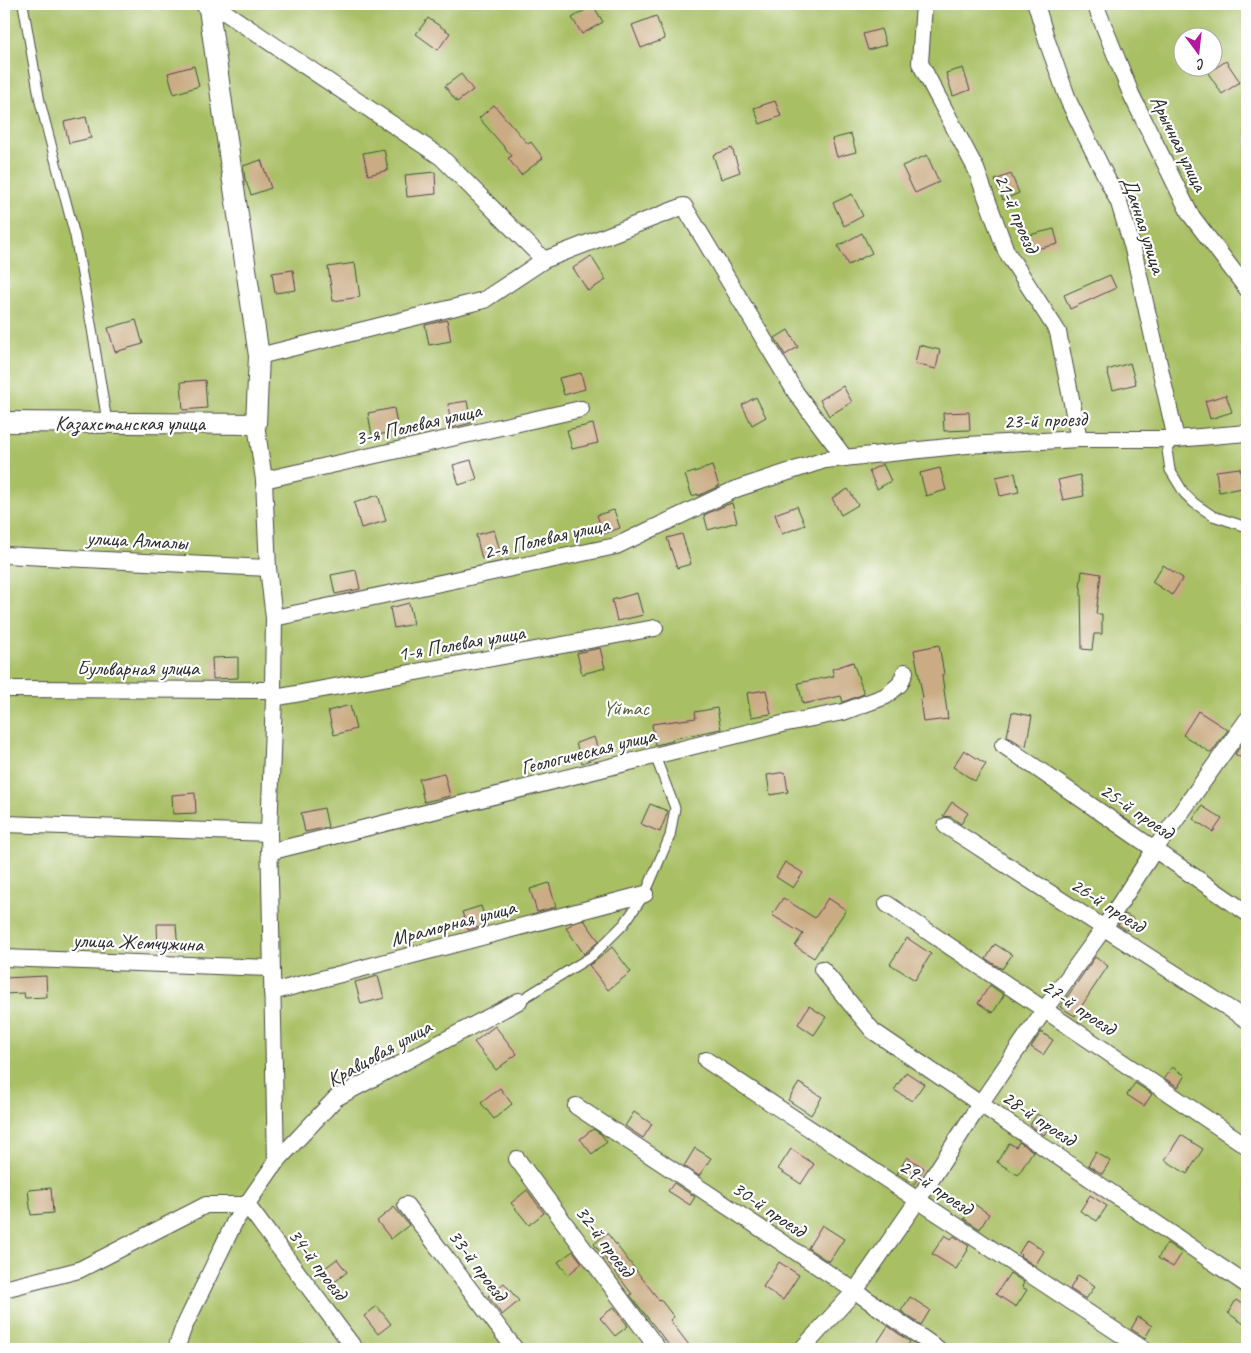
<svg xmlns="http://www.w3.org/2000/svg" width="1251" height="1353" font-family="Caveat,sans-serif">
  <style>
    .green { fill: #a8bf64; stroke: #6a7548; fill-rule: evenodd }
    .building { fill: #caab83 }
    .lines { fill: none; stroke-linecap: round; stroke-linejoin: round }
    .service-casing { stroke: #494846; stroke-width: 11 }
    .minor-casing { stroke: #494846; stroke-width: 18 }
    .tertiary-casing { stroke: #494846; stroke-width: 22 }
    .service { stroke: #fff; stroke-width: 9 }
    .minor { stroke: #fff; stroke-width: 16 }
    .tertiary { stroke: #fff; stroke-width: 20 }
    .labels { text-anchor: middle; stroke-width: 4.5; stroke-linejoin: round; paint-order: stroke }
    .street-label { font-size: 21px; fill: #2b2b2b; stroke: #fff }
    .park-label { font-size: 21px; fill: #575f3f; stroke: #fff }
  </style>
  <rect width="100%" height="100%" fill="#fff"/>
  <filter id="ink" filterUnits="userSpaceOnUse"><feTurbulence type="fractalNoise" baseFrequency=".02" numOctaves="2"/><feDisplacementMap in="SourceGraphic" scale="10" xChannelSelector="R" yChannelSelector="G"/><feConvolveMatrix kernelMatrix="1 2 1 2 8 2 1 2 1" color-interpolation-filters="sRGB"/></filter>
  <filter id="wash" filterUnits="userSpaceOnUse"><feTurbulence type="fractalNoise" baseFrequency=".0096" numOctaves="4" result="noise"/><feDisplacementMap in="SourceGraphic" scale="20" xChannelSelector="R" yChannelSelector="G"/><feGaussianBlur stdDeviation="1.12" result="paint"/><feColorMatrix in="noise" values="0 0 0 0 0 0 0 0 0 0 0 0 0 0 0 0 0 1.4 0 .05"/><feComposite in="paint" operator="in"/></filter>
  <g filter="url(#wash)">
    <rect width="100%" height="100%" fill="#f4eedc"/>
    <path class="green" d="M4,4H1247V1349H4ZM1184,38H1214V68H1184Z"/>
    <g id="blocks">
      <g class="building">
        <polygon points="593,5 603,22 582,34 572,18"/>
        <polygon points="656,16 665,39 641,48 632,25"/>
        <polygon points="428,18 450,33 438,50 416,34"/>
        <polygon points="881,29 886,45 868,50 863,34"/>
        <polygon points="1226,61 1240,82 1222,94 1208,73"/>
        <polygon points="194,66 199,86 174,94 168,73"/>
        <polygon points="963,68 970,90 953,96 946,73"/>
        <polygon points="461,74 473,90 457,102 445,86"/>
        <polygon points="775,101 781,116 760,124 754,108"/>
        <polygon points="494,105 528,144 531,142 543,158 521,175 508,158 512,156 479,118"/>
        <polygon points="86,117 91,138 69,143 64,122"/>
        <polygon points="851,134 856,152 837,157 832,139"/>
        <polygon points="732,148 740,172 721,179 713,155"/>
        <polygon points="384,149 388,170 368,175 363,153"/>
        <polygon points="927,155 939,182 915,193 902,166"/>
        <polygon points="261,160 271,188 251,195 245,179 243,166"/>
        <polygon points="435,172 436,194 407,197 405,175"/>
        <polygon points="1011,174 1019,193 1003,200 995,180"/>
        <polygon points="852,194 863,216 844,226 833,203"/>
        <polygon points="1054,229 1058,244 1028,251 1025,236"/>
        <polygon points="862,233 872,253 848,265 838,246"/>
        <polygon points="591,256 606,280 588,291 573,268"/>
        <polygon points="355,263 360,297 333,301 328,267"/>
        <polygon points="293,270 296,290 275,293 272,273"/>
        <polygon points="1110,275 1116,288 1070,309 1064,295"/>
        <polygon points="136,320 143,344 115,352 108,328"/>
        <polygon points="447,320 451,341 429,345 425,325"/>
        <polygon points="788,330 798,347 785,355 775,338"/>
        <polygon points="919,345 940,350 936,369 915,364"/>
        <polygon points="1130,363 1136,384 1113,390 1107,370"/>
        <polygon points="581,373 585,389 564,395 559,378"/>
        <polygon points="205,380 207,408 183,410 181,382"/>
        <polygon points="843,386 852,402 829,416 820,400"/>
        <polygon points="1226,395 1232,412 1210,419 1205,401"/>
        <polygon points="756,397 766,417 752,425 742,405"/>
        <polygon points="467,401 471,423 451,428 448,404"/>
        <polygon points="394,408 398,431 372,436 368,413"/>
        <polygon points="969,412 970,430 944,431 943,413"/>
        <polygon points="593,424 598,443 572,449 567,430"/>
        <polygon points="471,460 477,479 459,485 453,465"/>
        <polygon points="883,464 891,481 877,489 869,471"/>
        <polygon points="712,466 719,486 698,496 698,494 692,496 685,475"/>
        <polygon points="940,468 946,490 926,496 920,473"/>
        <polygon points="1240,468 1243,488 1219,492 1216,471"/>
        <polygon points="1015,473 1019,492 1000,496 996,477"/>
        <polygon points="1080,475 1084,496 1063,500 1058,480"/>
        <polygon points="848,489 858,505 841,515 832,498"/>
        <polygon points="378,495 386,521 361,528 354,503"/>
        <polygon points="732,503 737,522 708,530 704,515 726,505"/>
        <polygon points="797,506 805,525 782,534 775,514"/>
        <polygon points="614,510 620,528 603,534 597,515"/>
        <polygon points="494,530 501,554 482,559 476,535"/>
        <polygon points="682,534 691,564 677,568 667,538"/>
        <polygon points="1163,565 1183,578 1172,595 1152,582"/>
        <polygon points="356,570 360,589 335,594 331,575"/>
        <polygon points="1082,571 1101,574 1096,614 1102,614 1102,634 1094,634 1092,650 1082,649 1081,587 1080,587"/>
        <polygon points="637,593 643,615 617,621 612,600"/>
        <polygon points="409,603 414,624 394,628 390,608"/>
        <polygon points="939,645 944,674 942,675 948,719 923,722 920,699 923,698 914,650"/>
        <polygon points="600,648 605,668 582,674 577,653"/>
        <polygon points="238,657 238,678 213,679 212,658"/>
        <polygon points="853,662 864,694 843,702 841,696 803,704 798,683 834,676 832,669"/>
        <polygon points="766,690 771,714 751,717 747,693"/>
        <polygon points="350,705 356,729 334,735 328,711"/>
        <polygon points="717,708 721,729 672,739 673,741 655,745 652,724 696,718 695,712"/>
        <polygon points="1198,711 1228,730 1211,753 1183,735"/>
        <polygon points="1012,712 1032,716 1026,746 1020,744 1007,736"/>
        <polygon points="594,737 600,756 582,763 576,743"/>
        <polygon points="1245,740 1247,742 1247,761 1235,754"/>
        <polygon points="964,750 986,764 975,781 953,767"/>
        <polygon points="785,772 788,792 770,795 767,775"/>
        <polygon points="444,773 450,796 424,802 419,779"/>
        <polygon points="195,793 196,813 173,814 172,795"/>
        <polygon points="952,802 968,813 961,824 951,817 943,816"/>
        <polygon points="650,804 668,811 660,832 641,824"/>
        <polygon points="1202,806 1222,819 1213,832 1193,819"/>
        <polygon points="324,808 328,827 305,832 301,813"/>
        <polygon points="785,862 803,873 793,888 776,877"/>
        <polygon points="549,883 556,907 537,912 530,889"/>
        <polygon points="783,898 815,918 828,898 846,910 814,958 795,946 803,934 772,915"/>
        <polygon points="481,906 487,925 468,930 462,912"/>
        <polygon points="1125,914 1134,919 1127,930 1118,925"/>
        <polygon points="584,920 599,941 584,954 566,928 573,923"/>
        <polygon points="157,924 176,924 178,950 158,951"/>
        <polygon points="907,938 931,954 915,980 890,964"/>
        <polygon points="995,944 1012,955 1002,969 986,959"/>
        <polygon points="612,947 631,972 608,990 589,965 596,961"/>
        <polygon points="1095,957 1108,966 1075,1016 1060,1007"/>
        <polygon points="46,976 47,997 25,998 24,993 4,994 4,978"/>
        <polygon points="378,976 384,998 361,1004 355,982"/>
        <polygon points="990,985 1004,995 993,1013 978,1003"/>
        <polygon points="809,1006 826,1017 814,1035 798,1024"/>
        <polygon points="495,1026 517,1054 496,1070 474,1042"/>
        <polygon points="1041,1032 1053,1040 1043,1055 1031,1047"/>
        <polygon points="1172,1067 1185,1075 1178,1087 1164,1078"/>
        <polygon points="906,1072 924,1084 912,1101 894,1090"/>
        <polygon points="799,1083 822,1097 811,1115 788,1100"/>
        <polygon points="1135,1083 1152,1094 1144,1106 1127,1095"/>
        <polygon points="500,1088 512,1104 494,1119 481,1103"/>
        <polygon points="634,1112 652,1124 643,1138 625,1126"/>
        <polygon points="1037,1114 1051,1123 1044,1135 1030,1125"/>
        <polygon points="593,1129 601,1134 607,1142 592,1154 580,1139"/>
        <polygon points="1181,1135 1203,1149 1187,1174 1165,1160"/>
        <polygon points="1019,1142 1033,1151 1018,1175 997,1162 1009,1143 1016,1147"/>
        <polygon points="695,1148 711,1158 699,1176 684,1166"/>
        <polygon points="791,1149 814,1164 801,1184 778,1169"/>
        <polygon points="1096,1152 1110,1161 1102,1174 1088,1165"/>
        <polygon points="907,1157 924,1168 914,1184 897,1174"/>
        <polygon points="674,1183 695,1197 690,1205 668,1191"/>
        <polygon points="51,1188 53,1213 31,1215 28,1190"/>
        <polygon points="527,1190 544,1213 529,1225 511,1203"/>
        <polygon points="1090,1195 1107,1206 1097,1221 1080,1211"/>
        <polygon points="974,1204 989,1214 980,1229 964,1219"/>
        <polygon points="394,1207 409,1225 391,1239 377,1221"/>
        <polygon points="822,1225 844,1239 829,1262 808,1248"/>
        <polygon points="607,1233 659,1300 660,1299 674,1317 670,1320 692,1349 672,1349 630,1295 632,1294 594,1244"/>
        <polygon points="945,1235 951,1239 954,1236 969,1246 967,1249 968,1250 956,1269 932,1254"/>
        <polygon points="1027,1240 1044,1251 1035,1266 1020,1256 1021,1255 1019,1253"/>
        <polygon points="1167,1243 1182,1253 1173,1267 1158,1258"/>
        <polygon points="573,1251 582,1263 568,1275 558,1262"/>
        <polygon points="337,1259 347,1272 331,1285 320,1272"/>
        <polygon points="779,1262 799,1275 783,1300 763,1287"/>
        <polygon points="1010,1273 1024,1282 1022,1287 1027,1290 1016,1307 996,1294"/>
        <polygon points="1078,1275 1095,1286 1086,1299 1070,1289"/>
        <polygon points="504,1283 519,1301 502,1315 488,1296"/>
        <polygon points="910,1297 930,1310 921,1325 901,1311"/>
        <polygon points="1236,1300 1247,1307 1247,1326 1228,1313"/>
        <polygon points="377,1306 391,1324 378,1334 364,1316"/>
        <polygon points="614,1307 628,1326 615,1336 600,1318"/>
        <polygon points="1138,1317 1152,1326 1145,1338 1131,1329"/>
        <polygon points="888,1326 910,1342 905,1349 873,1349"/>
      </g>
    </g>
  </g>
  <g filter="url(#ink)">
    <use href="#blocks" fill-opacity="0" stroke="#494846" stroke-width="1"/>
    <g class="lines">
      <g class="service-casing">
        <g id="service">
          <polyline points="23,4 40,102 75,236 92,329 107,422"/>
          <polyline points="1176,439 1167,450 1170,470 1184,493 1194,503 1213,516 1247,527"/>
          <polyline points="519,1001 592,956 624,924 645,894 670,836 675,808 655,756"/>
        </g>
      </g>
      <g class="minor-casing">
        <g id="minor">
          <polyline points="924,4 920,63 976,169 1006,251 1058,332 1079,439"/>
          <polyline points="1036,4 1047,41 1069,102 1119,203 1133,249 1176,439"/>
          <polyline points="1095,4 1131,94 1190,214 1247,289"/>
          <polyline points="209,9 226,13 441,157 544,260"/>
          <polyline points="259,356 484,300 544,260 684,206 796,393 845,458"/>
          <polyline points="264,480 581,409"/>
          <polyline points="4,555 268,568"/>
          <polyline points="274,618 616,546 736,489 825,460 967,445 1079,439 1176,439 1247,433"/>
          <polyline points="4,689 273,690"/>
          <polyline points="274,698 655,628"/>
          <polyline points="1003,745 1247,913"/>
          <polyline points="4,824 269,833"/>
          <polyline points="946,826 1247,1020"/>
          <polyline points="269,852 782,724 843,712 886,696 900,684 905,672"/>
          <polyline points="887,904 1247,1146"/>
          <polyline points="4,958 271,968"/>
          <polyline points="822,969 873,1031 1247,1285"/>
          <polyline points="272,992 645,894"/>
          <polyline points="706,1060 1143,1349"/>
          <polyline points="576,1106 855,1291 938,1349"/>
          <polyline points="517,1159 658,1349"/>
          <polyline points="276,1162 336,1098 519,1001"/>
          <polyline points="406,1205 515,1349"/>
          <polyline points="4,1289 79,1270 206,1205 247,1205 355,1349"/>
          <polyline points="176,1349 183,1329 235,1221 276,1162 269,833 274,698 273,690 274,618 268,568 264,480 256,424"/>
          <polyline points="802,1349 855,1291 918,1200 980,1104 1045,1009 1104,928 1155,849 1247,720"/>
        </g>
      </g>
      <g class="tertiary-casing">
        <polyline id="tertiary" points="4,422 256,424 259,356 231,168 209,9 206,4"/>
      </g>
      <use href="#service" class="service"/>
      <use href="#minor" class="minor"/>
      <use href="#tertiary" class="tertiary"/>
    </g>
  </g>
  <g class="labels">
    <g class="street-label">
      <text transform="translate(1179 143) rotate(64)" y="7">Арычная улица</text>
      <text transform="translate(1017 213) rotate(67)" y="7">21-й проезд</text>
      <text transform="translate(1144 225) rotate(72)" y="7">Дачная улица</text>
      <text transform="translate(1045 420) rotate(-2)" y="7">23-й проезд</text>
      <text x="130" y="430">Казахстанская улица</text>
      <text transform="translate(418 424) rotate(-13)" y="7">3-я Полевая улица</text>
      <text transform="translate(546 538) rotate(-13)" y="7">2-я Полевая улица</text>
      <text transform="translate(137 540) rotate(3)" y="7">улица Алмалы</text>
      <text transform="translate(461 643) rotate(-10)" y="7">1-я Полевая улица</text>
      <text x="138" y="675">Бульварная улица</text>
      <text transform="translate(588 751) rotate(-14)" y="7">Геологическая улица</text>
      <text transform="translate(1137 811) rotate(34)" y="7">25-й проезд</text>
      <text transform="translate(1108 905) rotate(33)" y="7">26-й проезд</text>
      <text transform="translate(453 923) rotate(-15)" y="7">Мраморная улица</text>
      <text transform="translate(138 942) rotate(2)" y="7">улица Жемчужина</text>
      <text transform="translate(1079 1007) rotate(34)" y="7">27-й проезд</text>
      <text transform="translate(379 1053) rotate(-29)" y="7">Кравцовая улица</text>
      <text transform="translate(1039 1118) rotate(34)" y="7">28-й проезд</text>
      <text transform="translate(936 1187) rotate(34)" y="7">29-й проезд</text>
      <text transform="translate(769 1209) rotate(34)" y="7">30-й проезд</text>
      <text transform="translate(605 1241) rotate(53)" y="7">32-й проезд</text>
      <text transform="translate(318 1264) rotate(53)" y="7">34-й проезд</text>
      <text transform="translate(478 1265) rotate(53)" y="7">33-й проезд</text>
    </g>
    <g class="park-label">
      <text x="626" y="715">Үйтас</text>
    </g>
  </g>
  <rect width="1251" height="1353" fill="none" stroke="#fff" stroke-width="20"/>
  <g transform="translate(1198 52) rotate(165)"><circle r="24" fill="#ffffff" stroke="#aaaaaa"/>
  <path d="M0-4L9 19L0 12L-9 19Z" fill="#b5179e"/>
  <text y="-8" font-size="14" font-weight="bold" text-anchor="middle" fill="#2b2b2b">С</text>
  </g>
</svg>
